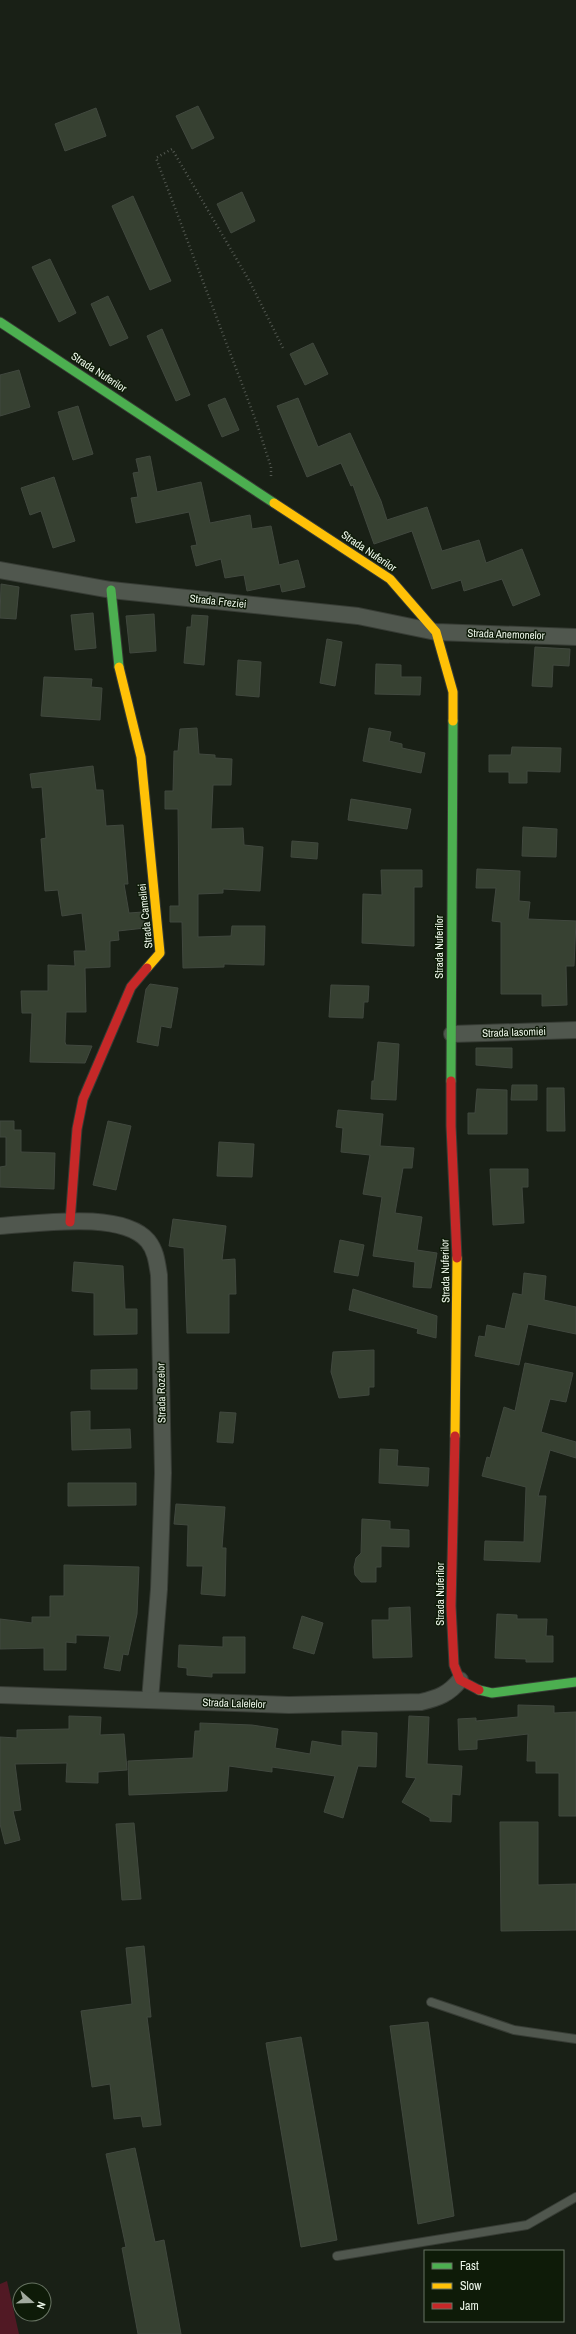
<svg xmlns="http://www.w3.org/2000/svg" width="576" height="2334" font-family="'Archivo Narrow',sans-serif">
  <style>
    .water { fill: #511924 }
    .building { fill: #374132; stroke: #41483f }
    .lines { fill: none; stroke-linecap: round; stroke-linejoin: round }
    .lane-casing { stroke: #373c35; stroke-width: 10 }
    .street-casing { stroke: #373c35; stroke-width: 18 }
    .fast-casing { stroke: #373c35; stroke-width: 11 }
    .slow-casing { stroke: #373c35; stroke-width: 11 }
    .jam-casing { stroke: #373c35; stroke-width: 11 }
    .path { stroke: #525750; stroke-width: 2.5; stroke-dasharray: 1 3; stroke-linecap: butt }
    .lane { stroke: #50574e; stroke-width: 8 }
    .street { stroke: #50574e; stroke-width: 16 }
    .fast { stroke: #4caf50; stroke-width: 9 }
    .slow { stroke: #ffc107; stroke-width: 9 }
    .jam { stroke: #c62828; stroke-width: 9 }
    .labels { text-anchor: middle; stroke-width: 3; stroke-linejoin: round; paint-order: stroke }
    .street-label { font-size: 11px; fill: #ecf6e9; stroke: #0e1b08 }
  </style>
  <rect width="100%" height="100%" fill="#192016"/>
  <polygon class="water" points="7,2281 19,2334 0,2334 0,2284"/>
  <g class="building">
    <polygon points="198,106 214,138 192,149 176,116"/>
    <polygon points="96,108 106,136 65,151 55,124"/>
    <polygon points="242,192 255,221 231,233 217,204"/>
    <polygon points="133,196 171,281 150,290 112,206"/>
    <polygon points="50,259 76,313 59,322 32,267"/>
    <polygon points="108,296 128,338 110,346 91,304"/>
    <polygon points="162,329 190,395 176,401 147,336"/>
    <polygon points="313,343 328,374 305,385 290,354"/>
    <polygon points="19,370 30,407 0,416 0,375"/>
    <polygon points="225,398 239,430 222,437 208,405"/>
    <polygon points="298,398 318,447 350,433 381,501 387,520 427,507 442,551 479,540 486,563 522,549 540,595 513,606 502,579 464,591 461,580 432,589 412,531 374,544 353,485 351,486 341,463 307,477 277,406"/>
    <polygon points="78,406 93,454 73,460 58,412"/>
    <polygon points="150,456 157,492 201,482 210,523 250,515 252,529 271,526 279,565 298,560 305,587 282,592 280,584 247,591 244,575 225,578 221,559 196,566 191,546 197,545 189,512 136,523 131,498 138,497 133,473 139,472 136,459"/>
    <polygon points="54,477 75,541 53,548 41,511 30,515 21,488"/>
    <polygon points="1,584 19,587 16,619 0,618"/>
    <polygon points="93,613 96,648 75,650 71,615"/>
    <polygon points="154,614 156,651 130,653 126,616"/>
    <polygon points="192,615 208,616 204,665 184,663 187,627 191,627"/>
    <polygon points="327,639 342,642 335,686 320,683"/>
    <polygon points="535,647 570,649 569,666 553,665 552,687 532,686"/>
    <polygon points="238,660 261,662 259,697 236,695"/>
    <polygon points="376,664 401,665 401,677 421,677 420,695 375,694"/>
    <polygon points="44,677 92,679 91,687 102,688 100,720 41,716"/>
    <polygon points="197,728 199,754 215,755 215,758 232,759 231,785 213,785 211,829 243,828 244,845 263,847 260,891 223,889 223,893 198,894 198,937 231,936 232,926 265,926 264,965 224,964 224,967 183,968 182,922 170,922 170,906 179,906 178,809 165,809 165,791 173,791 174,751 178,751 180,729"/>
    <polygon points="369,728 391,732 389,741 402,744 402,748 425,753 421,773 363,761"/>
    <polygon points="512,747 561,748 560,772 527,771 527,783 509,783 509,772 489,772 489,755 511,755"/>
    <polygon points="93,766 96,790 103,790 106,826 123,825 128,884 124,884 129,913 143,912 145,928 118,931 119,940 110,941 110,967 85,968 86,1012 66,1012 65,1042 66,1045 92,1046 85,1063 30,1062 32,1013 22,1013 21,991 48,991 48,965 75,966 74,951 86,951 82,913 62,916 58,890 45,891 41,839 46,838 42,787 32,788 30,774"/>
    <polygon points="351,799 411,809 407,829 348,820"/>
    <polygon points="523,827 557,829 556,857 522,856"/>
    <polygon points="292,841 318,843 317,859 291,857"/>
    <polygon points="477,869 520,871 519,901 530,902 528,919 576,921 574,966 566,966 567,1005 542,1006 542,994 501,994 501,922 492,921 496,888 476,888"/>
    <polygon points="381,870 422,870 422,887 414,887 414,946 362,943 363,894 382,895"/>
    <polygon points="150,984 178,988 171,1028 161,1026 158,1046 137,1042 146,989"/>
    <polygon points="331,985 369,986 368,1002 364,1002 363,1018 329,1017"/>
    <polygon points="378,1042 399,1044 396,1100 371,1099 372,1081 374,1081"/>
    <polygon points="476,1048 512,1048 512,1068 476,1065"/>
    <polygon points="512,1085 537,1085 537,1100 511,1100"/>
    <polygon points="547,1088 564,1088 565,1131 547,1131"/>
    <polygon points="477,1089 507,1090 507,1134 468,1134 468,1113 475,1113"/>
    <polygon points="338,1110 383,1114 380,1146 414,1148 412,1168 403,1168 395,1213 422,1217 417,1250 437,1253 431,1288 413,1287 415,1262 373,1256 382,1197 363,1194 370,1155 341,1152 343,1128 336,1127"/>
    <polygon points="0,1121 14,1121 14,1130 21,1130 21,1152 55,1153 54,1189 0,1187 0,1167 6,1166 6,1137 0,1137"/>
    <polygon points="108,1121 131,1126 116,1190 93,1185"/>
    <polygon points="219,1142 254,1144 252,1177 217,1176"/>
    <polygon points="490,1169 528,1169 528,1187 522,1187 524,1223 493,1225"/>
    <polygon points="173,1219 226,1226 222,1260 235,1259 236,1294 229,1294 229,1333 187,1333 184,1248 169,1246"/>
    <polygon points="340,1240 364,1245 358,1276 334,1272"/>
    <polygon points="74,1262 123,1266 125,1309 137,1309 137,1334 94,1335 94,1293 72,1291"/>
    <polygon points="524,1273 546,1276 544,1300 576,1307 576,1334 528,1324 519,1365 475,1356 479,1336 485,1337 487,1325 505,1329 513,1293 522,1295"/>
    <polygon points="353,1289 437,1316 436,1338 417,1333 418,1329 349,1310"/>
    <polygon points="374,1350 374,1387 369,1387 369,1395 339,1398 331,1372 333,1352"/>
    <polygon points="525,1363 573,1373 566,1402 550,1399 541,1432 576,1442 576,1458 550,1450 538,1496 546,1496 540,1562 484,1560 485,1541 524,1542 526,1487 482,1476 487,1457 490,1458 504,1407 515,1411"/>
    <polygon points="137,1369 137,1389 91,1389 91,1370"/>
    <polygon points="90,1411 90,1430 130,1429 131,1448 72,1450 71,1412"/>
    <polygon points="220,1412 236,1413 233,1443 217,1442"/>
    <polygon points="380,1449 398,1450 397,1466 429,1468 428,1486 379,1483"/>
    <polygon points="68,1483 136,1483 136,1505 68,1506"/>
    <polygon points="176,1504 225,1507 222,1548 226,1548 225,1596 201,1594 203,1566 187,1566 188,1525 174,1524"/>
    <polygon points="362,1519 390,1521 390,1529 409,1530 409,1547 381,1546 381,1567 376,1567 376,1582 361,1582 355,1575 354,1567 356,1558 361,1553"/>
    <polygon points="64,1565 139,1567 137,1614 128,1655 123,1654 120,1671 104,1668 110,1636 76,1635 76,1643 66,1642 66,1670 44,1670 44,1648 0,1649 0,1619 32,1623 32,1617 50,1617 50,1596 64,1596"/>
    <polygon points="410,1607 412,1657 373,1658 372,1620 389,1620 389,1608"/>
    <polygon points="497,1614 517,1615 517,1619 547,1619 546,1636 553,1636 553,1662 526,1662 526,1659 495,1658"/>
    <polygon points="302,1616 323,1623 314,1654 293,1648"/>
    <polygon points="223,1637 245,1637 245,1673 212,1673 212,1677 187,1675 187,1668 178,1667 179,1645 223,1647"/>
    <polygon points="518,1705 554,1706 554,1713 576,1712 576,1816 559,1816 559,1773 536,1773 536,1761 527,1761 528,1734 477,1740 477,1749 459,1750 458,1719 476,1718 476,1721 518,1717"/>
    <polygon points="69,1716 101,1717 100,1735 124,1734 127,1770 98,1772 98,1783 66,1782 67,1763 15,1764 21,1810 13,1811 20,1840 5,1844 0,1824 0,1737 17,1738 17,1730 69,1729"/>
    <polygon points="409,1716 429,1717 427,1764 462,1766 460,1795 452,1794 451,1822 430,1821 430,1818 402,1802 416,1778 406,1777"/>
    <polygon points="200,1723 252,1725 278,1729 275,1748 310,1754 312,1741 342,1746 342,1731 377,1733 376,1767 358,1766 343,1818 324,1812 335,1776 272,1767 272,1772 229,1766 227,1791 129,1795 128,1761 193,1758 195,1731 200,1731"/>
    <polygon points="500,1822 538,1822 538,1885 576,1884 576,1930 501,1931"/>
    <polygon points="134,1823 141,1899 122,1900 116,1824"/>
    <polygon points="144,1946 151,2017 147,2017 161,2125 143,2127 141,2116 114,2119 110,2084 92,2087 81,2011 132,2004 126,1948"/>
    <polygon points="428,2022 454,2216 418,2224 390,2026"/>
    <polygon points="301,2037 337,2240 301,2247 266,2043"/>
    <polygon points="135,2148 155,2242 164,2240 181,2334 138,2334 122,2248 126,2247 106,2154"/>
  </g>
  <g class="lines">
    <g class="lane-casing">
      <g id="lane">
        <polyline points="431,2002 514,2030 576,2039"/>
        <polyline points="337,2256 527,2225 576,2197"/>
      </g>
    </g>
    <g class="street-casing">
      <g id="street">
        <polyline points="0,570 111,590 358,616 436,632 576,637"/>
        <polyline points="452,1034 576,1030"/>
        <path d="M0,1226C37,1224 122,1210 148,1241C156,1251 157,1263 159,1275L163,1473L159,1589L150,1700"/>
        <path d="M0,1695L289,1705L421,1702C438,1698 449,1694 460,1680"/>
      </g>
    </g>
    <g class="fast-casing">
      <g id="fast">
        <polyline points="0,322 274,503"/>
        <polyline points="111,590 119,667"/>
        <polyline points="451,1081 453,721"/>
        <polyline points="479,1690 492,1693 576,1682"/>
      </g>
    </g>
    <g class="slow-casing">
      <g id="slow">
        <polyline points="274,503 390,579 436,632 453,692 453,721"/>
        <polyline points="119,667 141,757 160,953 147,968"/>
        <polyline points="455,1436 457,1258"/>
      </g>
    </g>
    <g class="jam-casing">
      <g id="jam">
        <polyline points="451,1081 451,1126 457,1258"/>
        <polyline points="70,1222 77,1129 83,1099 131,987 147,968"/>
        <polyline points="455,1436 451,1606 454,1665 460,1680 479,1690"/>
      </g>
    </g>
    <polyline class="path" points="271,476 271,467 256,421 156,158 172,149 250,282 283,348"/>
    <use href="#lane" class="lane"/>
    <use href="#street" class="street"/>
    <use href="#fast" class="fast"/>
    <use href="#slow" class="slow"/>
    <use href="#jam" class="jam"/>
  </g>
  <g class="labels">
    <g class="street-label">
      <text transform="translate(99 372) rotate(33)" y="4">Strada Nuferilor</text>
      <text transform="translate(369 551) rotate(34)" y="4">Strada Nuferilor</text>
      <text transform="translate(218 601) rotate(6)" y="4">Strada Freziei</text>
      <text transform="translate(506 634) rotate(2)" y="4">Strada Anemonelor</text>
      <text transform="translate(145 916) rotate(-96)" y="4">Strada Cameliei</text>
      <text transform="translate(439 947) rotate(-90)" y="4">Strada Nuferilor</text>
      <text transform="translate(514 1032) rotate(-2)" y="4">Strada Iasomiei</text>
      <text transform="translate(445 1271) rotate(-91)" y="4">Strada Nuferilor</text>
      <text transform="translate(161 1393) rotate(-91)" y="4">Strada Rozelor</text>
      <text transform="translate(440 1594) rotate(-90)" y="4">Strada Nuferilor</text>
      <text transform="translate(234 1703) rotate(2)" y="4">Strada Lalelelor</text>
    </g>
  </g>
  <rect x="424" y="2250" width="140" height="72" fill="#0e1b08" stroke="#677362"/>
  <rect x="432" y="2263" width="20" height="6" fill="#4caf50" stroke="#677362"/>
  <text x="460" y="2270" font-size="12" fill="#ecf6e9">Fast</text>
  <rect x="432" y="2283" width="20" height="6" fill="#ffc107" stroke="#677362"/>
  <text x="460" y="2290" font-size="12" fill="#ecf6e9">Slow</text>
  <rect x="432" y="2303" width="20" height="6" fill="#c62828" stroke="#677362"/>
  <text x="460" y="2310" font-size="12" fill="#ecf6e9">Jam</text>
  <g transform="translate(32 2302) rotate(110)"><circle r="19" fill="#0e1b08" stroke="#677362"/>
  <path d="M0-3L7 15L0 10L-7 15Z" fill="#a2ab9f"/>
  <text y="-6" font-size="11" font-weight="bold" text-anchor="middle" fill="#ecf6e9">N</text>
  </g>
</svg>
